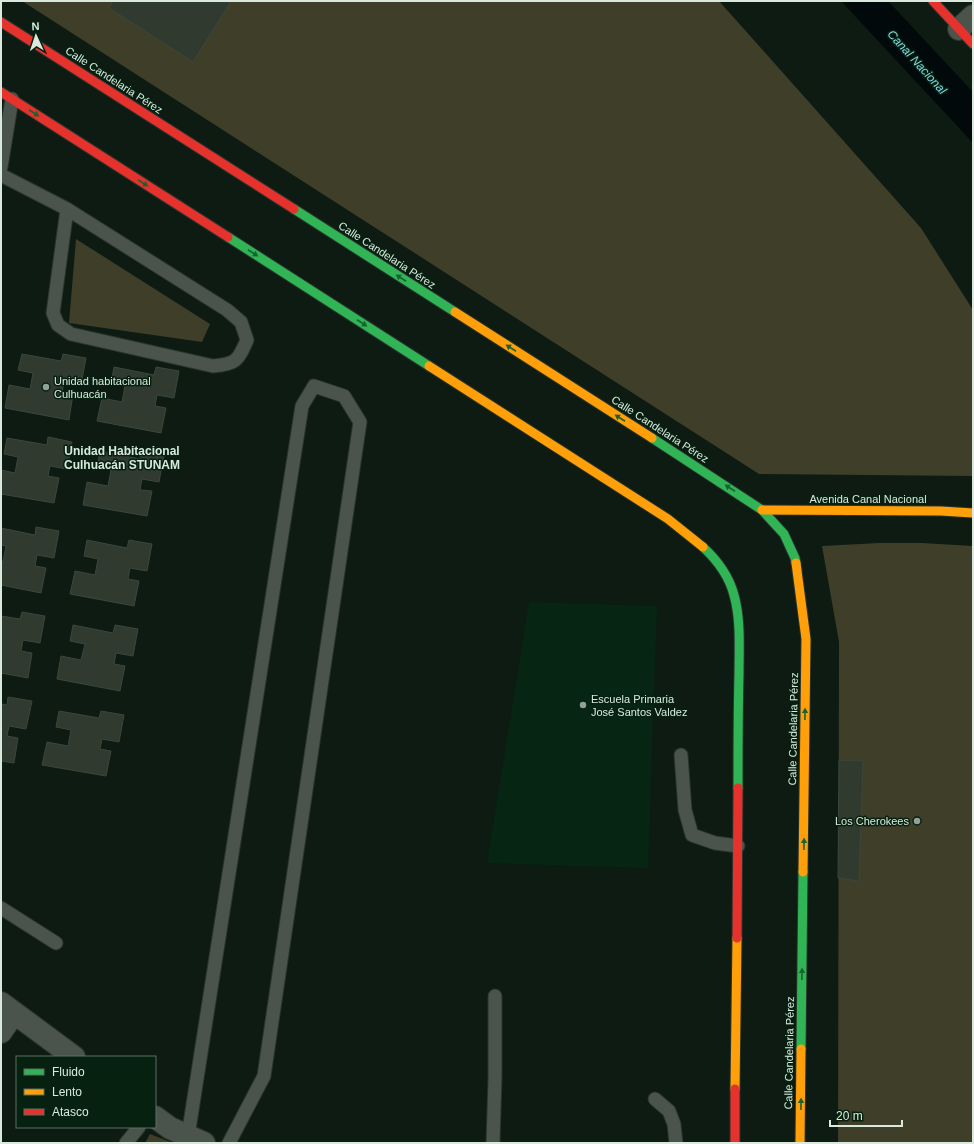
<svg xmlns="http://www.w3.org/2000/svg" width="974" height="1144" font-family="Arial,sans-serif">
  <style>
    .built { fill: #062513 }
    .green { fill: #3f3e28 }
    .water { fill: #01090b }
    .building { fill: #313a2f; stroke: #3c463c }
    .lines { fill: none; stroke-linecap: round; stroke-linejoin: round }
    .lane-casing { stroke: #2a332c; stroke-width: 15 }
    .street-casing { stroke: #2a332c; stroke-width: 24 }
    .fast-casing { stroke: #2a332c; stroke-width: 11 }
    .slow-casing { stroke: #2a332c; stroke-width: 11 }
    .jam-casing { stroke: #2a332c; stroke-width: 11 }
    .lane { stroke: #4a544d; stroke-width: 13 }
    .street { stroke: #4a544d; stroke-width: 22 }
    .fast { stroke: #30b455; stroke-width: 9 }
    .slow { stroke: #ff9f0a; stroke-width: 9 }
    .jam { stroke: #e5322d; stroke-width: 9 }
    .oneway { fill: #196330 }
    .poi-dot { fill: #92a197; stroke: #072111; stroke-width: 1.5 }
    .labels { text-anchor: middle; stroke-width: 3; stroke-linejoin: round; paint-order: stroke }
    .street-label { font-size: 11px; fill: #dae9de; stroke: #072111 }
    .poi-label { font-size: 11px; fill: #dae9de; stroke: #072111; text-anchor: start }
    .water-label { font-size: 12px; font-style: italic; fill: #82d8e5; stroke: #072111 }
    .neighbourhood-label { font-size: 12px; font-weight: bold; fill: #dae9de; stroke: #072111 }
  </style>
  <rect width="100%" height="100%" fill="#0d1b12"/>
  <polygon class="built" points="529,602 657,606 648,868 487,863"/>
  <g class="green">
    <polygon points="22,1 719,1 921,228 973,310 973,476 759,474"/>
    <polygon points="76,239 210,324 202,342 69,323"/>
    <polygon points="879,543 922,543 973,546 973,1143 838,1143 839,642 822,546"/>
    <polygon points="150,1134 173,1143 145,1143"/>
  </g>
  <polygon class="water" points="841,1 888,1 973,92 973,143"/>
  <g class="building">
    <polygon points="113,1 227,1 230,3 193,62 109,8"/>
    <polygon points="22,354 61,361 63,354 86,358 81,385 64,382 62,393 73,394 69,420 5,408 9,385 30,389 33,373 18,370"/>
    <polygon points="114,367 154,375 156,367 179,371 174,398 157,395 155,406 166,408 161,433 97,421 102,398 122,402 125,386 111,383"/>
    <polygon points="48,437 72,442 67,469 50,466 48,476 59,478 54,503 1,494 1,470 15,473 18,457 4,454 7,438 47,445"/>
    <polygon points="100,451 140,459 141,451 164,455 159,482 142,479 140,490 152,491 147,516 83,505 87,482 108,486 111,470 97,467"/>
    <polygon points="36,527 59,531 54,558 37,555 35,566 46,568 41,593 1,585 1,562 3,562 6,546 1,545 1,528 35,535"/>
    <polygon points="87,540 127,548 129,540 152,544 147,571 130,568 128,579 139,581 134,606 70,594 75,571 95,575 98,559 84,556"/>
    <polygon points="22,612 45,616 40,643 23,640 21,651 32,653 28,678 1,673 1,616 20,619"/>
    <polygon points="73,625 113,633 115,625 138,629 133,656 116,653 114,664 125,666 120,691 57,679 61,656 81,660 85,644 70,641"/>
    <polygon points="8,697 32,701 26,729 9,726 7,736 18,738 14,763 1,761 1,704 7,705"/>
    <polygon points="59,711 99,718 101,711 124,715 119,742 102,739 100,749 111,751 106,776 42,765 47,742 68,746 71,730 56,727"/>
    <polygon points="839,760 863,761 859,881 838,878"/>
  </g>
  <g class="lines">
    <g class="lane-casing">
      <g id="lane">
        <polyline points="1,167 12,99"/>
        <path d="M1,175L67,209L227,310L241,322L247,340C238,361 236,364 213,366L71,334L58,325L53,313L67,209"/>
        <polyline points="681,755 685,810 692,835 715,843 738,846"/>
        <polyline points="1,908 56,943"/>
        <polyline points="655,1099 669,1111 674,1124 676,1143"/>
        <polyline points="188,1136 302,406 314,386 344,396 360,422 264,1076 229,1143"/>
        <polyline points="126,1143 139,1127"/>
        <polyline points="493,1143 495,1078 495,996"/>
      </g>
    </g>
    <g class="street-casing">
      <g id="street">
        <polyline points="959,29 973,16"/>
        <polyline points="1,1003 74,1057"/>
        <polyline points="1,1032 14,1013"/>
        <polyline points="155,1117 170,1128 204,1143"/>
      </g>
    </g>
    <g class="fast-casing">
      <g id="fast">
        <polyline points="294,209 455,312"/>
        <polyline points="228,237 429,366"/>
        <polyline points="652,438 762,510 784,534 795,558 796,563"/>
        <path d="M703,547C717,560 729,576 734,595C741,620 739,648 739,674C738,712 738,750 738,788"/>
        <polyline points="801,1049 803,872"/>
      </g>
    </g>
    <g class="slow-casing">
      <g id="slow">
        <polyline points="455,312 652,438"/>
        <polyline points="429,366 668,519 703,547"/>
        <polyline points="762,510 941,511 973,513"/>
        <polyline points="796,563 806,639 803,872"/>
        <polyline points="735,1089 737,938"/>
        <polyline points="800,1143 801,1049"/>
      </g>
    </g>
    <g class="jam-casing">
      <g id="jam">
        <polyline points="933,1 973,44"/>
        <polyline points="1,22 294,209"/>
        <polyline points="1,92 228,237"/>
        <polyline points="737,938 738,788"/>
        <polyline points="735,1143 735,1089"/>
      </g>
    </g>
    <use href="#lane" class="lane"/>
    <use href="#street" class="street"/>
    <use href="#fast" class="fast"/>
    <use href="#slow" class="slow"/>
    <use href="#jam" class="jam"/>
  </g>
  <defs><path id="oneway-solid" d="M-6-.8H1V-3.2L6.5 0L1 3.2V.8H-6Z"/></defs>
  <g class="oneway">
    <use href="#oneway-solid" transform="translate(34 113) rotate(33)"/>
    <use href="#oneway-solid" transform="translate(143 183) rotate(33)"/>
    <use href="#oneway-solid" transform="translate(253 253) rotate(33)"/>
    <use href="#oneway-solid" transform="translate(401 278) rotate(-147)"/>
    <use href="#oneway-solid" transform="translate(362 323) rotate(33)"/>
    <use href="#oneway-solid" transform="translate(511 348) rotate(-147)"/>
    <use href="#oneway-solid" transform="translate(620 418) rotate(-147)"/>
    <use href="#oneway-solid" transform="translate(730 488) rotate(-147)"/>
    <use href="#oneway-solid" transform="translate(805 714) rotate(-89)"/>
    <use href="#oneway-solid" transform="translate(804 844) rotate(-89)"/>
    <use href="#oneway-solid" transform="translate(802 974) rotate(-89)"/>
    <use href="#oneway-solid" transform="translate(801 1104) rotate(-89)"/>
  </g>
  <g class="poi-dot">
    <circle cx="46" cy="387" r="4"/>
    <circle cx="583" cy="705" r="4"/>
    <circle cx="917" cy="821" r="4"/>
  </g>
  <g class="labels">
    <g class="street-label">
      <text transform="translate(114 80) rotate(33)" y="4">Calle Candelaria Pérez</text>
      <text transform="translate(387 255) rotate(33)" y="4">Calle Candelaria Pérez</text>
      <text transform="translate(660 429) rotate(33)" y="4">Calle Candelaria Pérez</text>
      <text x="868" y="503">Avenida Canal Nacional</text>
      <text transform="translate(793 729) rotate(-89)" y="4">Calle Candelaria Pérez</text>
      <text transform="translate(789 1053) rotate(-89)" y="4">Calle Candelaria Pérez</text>
    </g>
    <g class="poi-label">
      <text x="54" y="385">Unidad habitacional<tspan x="54" dy="13">Culhuacán</tspan></text>
      <text x="591" y="703">Escuela Primaria<tspan x="591" dy="13">José Santos Valdez</tspan></text>
      <text x="909" y="825" text-anchor="end">Los Cherokees</text>
    </g>
    <g class="water-label">
      <text transform="translate(917 62) rotate(48)" y="4">Canal Nacional</text>
    </g>
    <g class="neighbourhood-label">
      <text x="122" y="455">Unidad Habitacional<tspan x="122" dy="14">Culhuacán STUNAM</tspan></text>
    </g>
  </g>
  <rect width="974" height="1144" fill="none" stroke="#dae9de" stroke-width="4"/>
  <rect x="16" y="1056" width="140" height="72" fill="#072111" stroke="#5b7163"/>
  <rect x="24" y="1069" width="20" height="6" fill="#30b455" stroke="#5b7163"/>
  <text x="52" y="1076" font-size="12" fill="#dae9de">Fluido</text>
  <rect x="24" y="1089" width="20" height="6" fill="#ff9f0a" stroke="#5b7163"/>
  <text x="52" y="1096" font-size="12" fill="#dae9de">Lento</text>
  <rect x="24" y="1109" width="20" height="6" fill="#e5322d" stroke="#5b7163"/>
  <text x="52" y="1116" font-size="12" fill="#dae9de">Atasco</text>
  <g transform="translate(36 36) rotate(357)" stroke="#072111" stroke-width="3" paint-order="stroke">
  <path d="M0-3L7 15L0 10L-7 15Z" fill="#dae9de"/>
  <text y="-6" font-size="11" font-weight="bold" text-anchor="middle" fill="#dae9de">N</text>
  </g>
  <path d="M830 1120v6h72v-6" fill="none" stroke="#dae9de" stroke-width="2"/>
  <text x="836" y="1120" font-size="12" fill="#dae9de" stroke="#072111" stroke-width="3" paint-order="stroke">20 m</text>
</svg>
